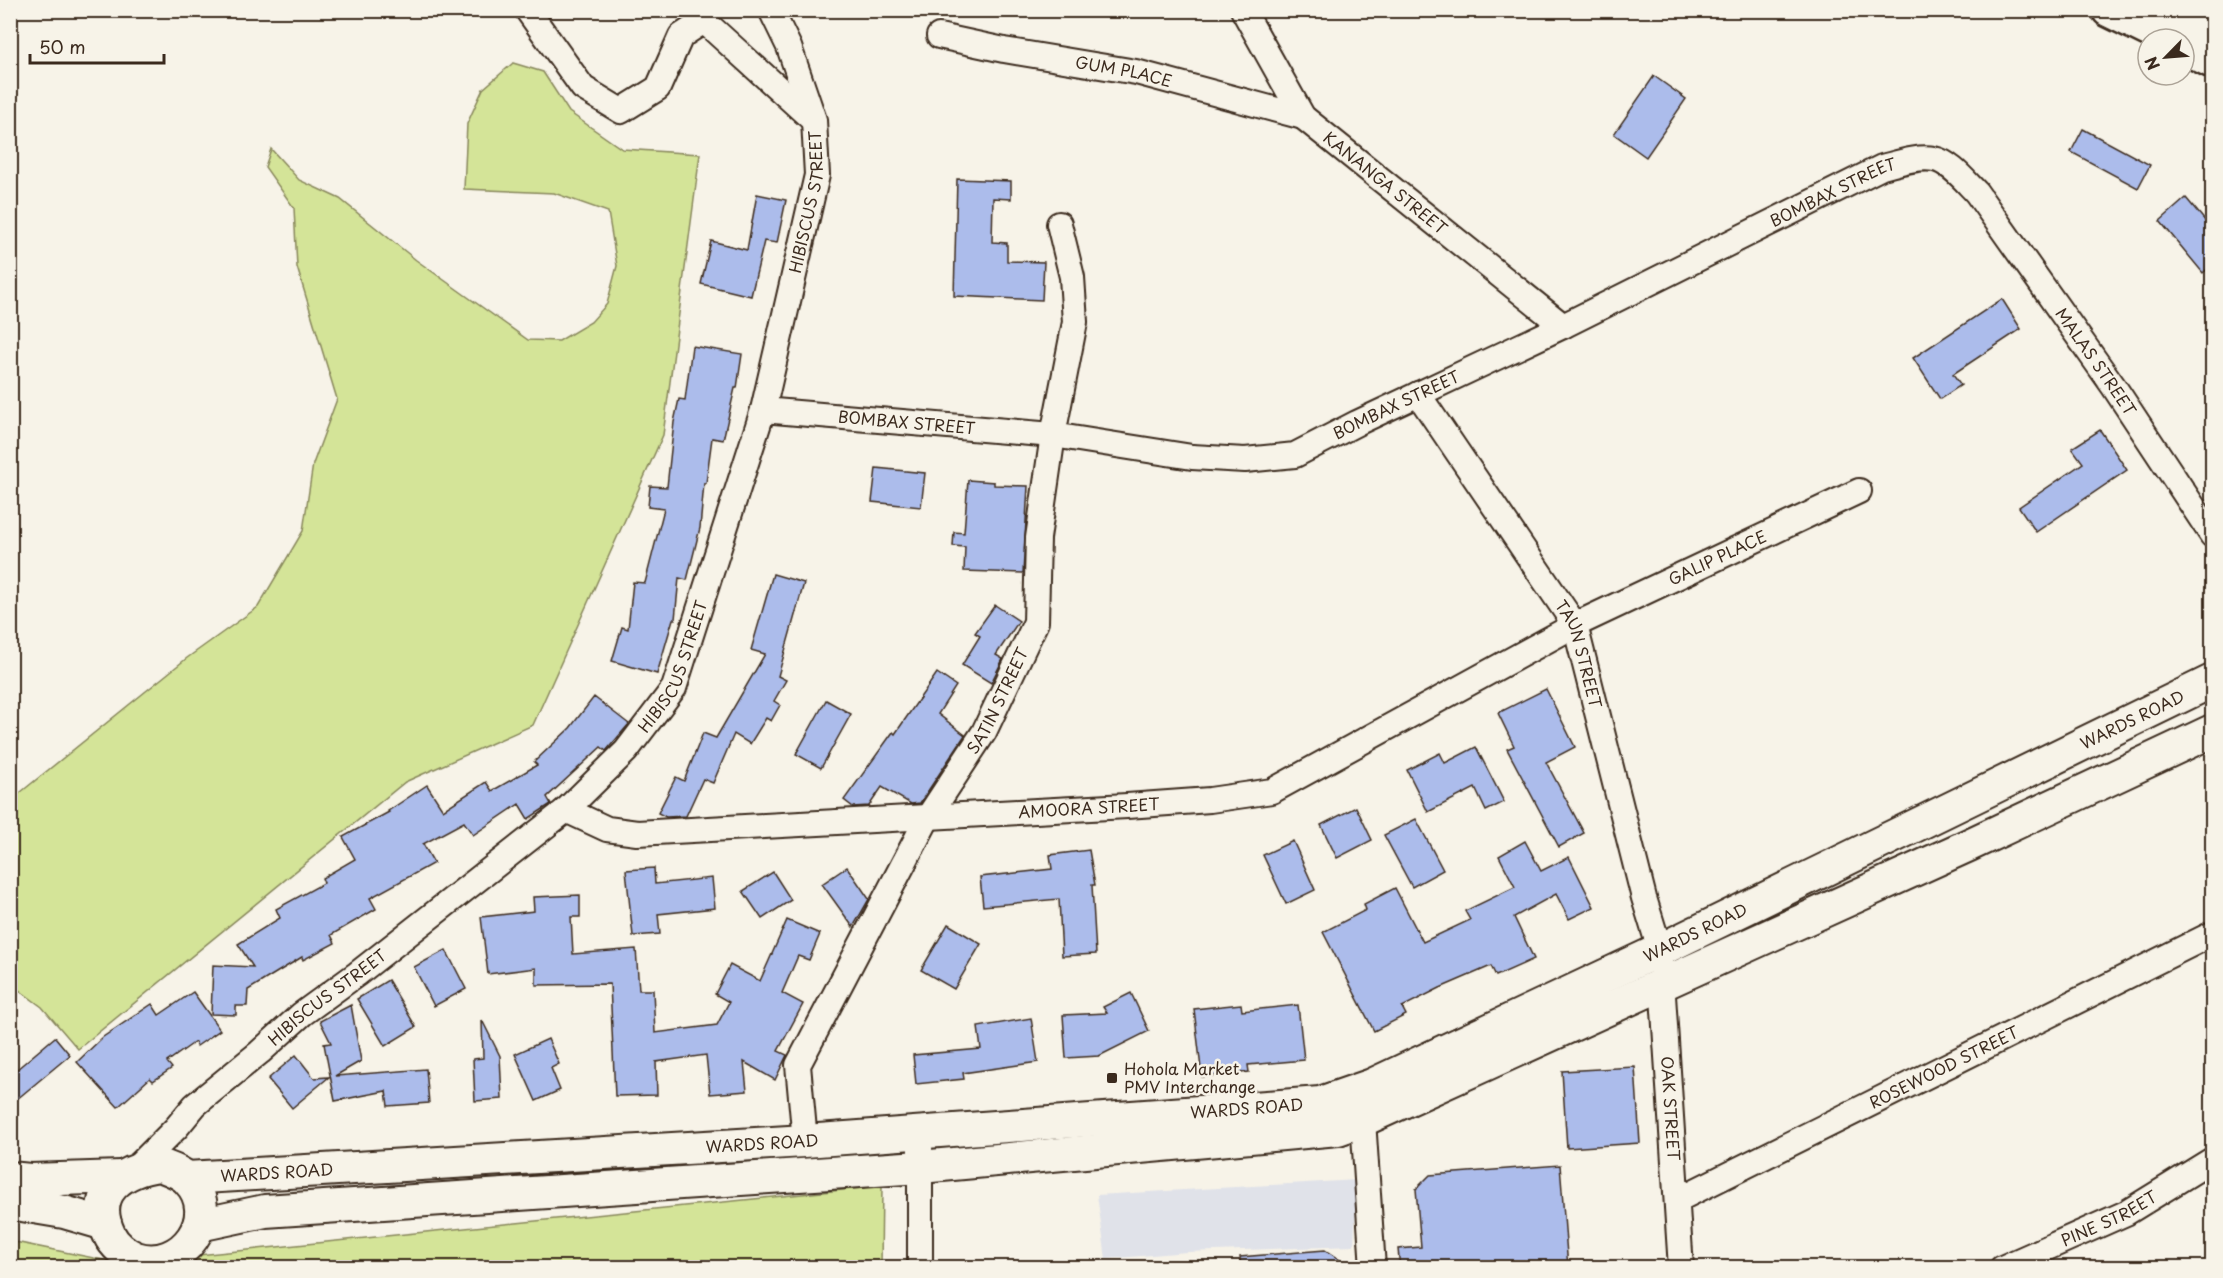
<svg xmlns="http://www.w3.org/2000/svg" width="2223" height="1278" font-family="'Playpen Sans',sans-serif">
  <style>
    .built { fill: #e0e2e9 }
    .green { fill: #d4e498; stroke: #88875b; stroke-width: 1.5 }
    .building { fill: #acbceb; stroke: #3b2a1e; stroke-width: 1.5 }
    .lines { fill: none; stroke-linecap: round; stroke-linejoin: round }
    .minor-casing { stroke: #3b2a1e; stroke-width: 28 }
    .major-casing { stroke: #3b2a1e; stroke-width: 36 }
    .highway-casing { stroke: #3b2a1e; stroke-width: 38 }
    .minor { stroke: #f7f3e8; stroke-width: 24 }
    .major { stroke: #f7f3e8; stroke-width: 32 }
    .highway { stroke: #f7f3e8; stroke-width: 33 }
    .poi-dot { fill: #3b2a1e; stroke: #f7f3e8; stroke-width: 2 }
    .labels { text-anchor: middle; stroke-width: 5; stroke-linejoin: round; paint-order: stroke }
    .street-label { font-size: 16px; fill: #3b2a1e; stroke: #f7f3e8 }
    .poi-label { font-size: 16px; fill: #3b2a1e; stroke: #f7f3e8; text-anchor: start }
  </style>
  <rect width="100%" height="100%" fill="#f7f3e8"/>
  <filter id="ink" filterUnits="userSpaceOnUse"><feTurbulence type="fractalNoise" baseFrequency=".0167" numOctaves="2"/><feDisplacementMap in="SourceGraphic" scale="12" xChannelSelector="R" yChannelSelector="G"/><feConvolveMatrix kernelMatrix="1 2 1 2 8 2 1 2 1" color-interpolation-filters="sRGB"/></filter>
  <g filter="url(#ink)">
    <polygon class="built" points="1357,1180 1354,1246 1187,1252 1106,1259 1097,1195"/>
    <g class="green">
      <polygon points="513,63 543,72 569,112 622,149 700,154 663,435 533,725 405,782 78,1049 42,1007 11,984 11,800 187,658 258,607 303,531 313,464 337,399 297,267 294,208 265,167 271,149 299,180 340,199 416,260 528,340 559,341 591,322 607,304 617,266 608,212 554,193 464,189 467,124 483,89"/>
      <polygon points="882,1186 881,1267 11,1268 10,1241 118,1263"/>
    </g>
    <g class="building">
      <polygon points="1654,76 1686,99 1646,157 1614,134"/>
      <polygon points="2083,129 2150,165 2138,188 2071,152"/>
      <polygon points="957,179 1011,181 1011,199 993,198 992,242 1007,243 1007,261 1044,262 1042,300 954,296"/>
      <polygon points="757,194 786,200 777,243 764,241 751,296 701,284 711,241 747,250"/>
      <polygon points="2186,198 2212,229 2212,265 2203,273 2160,221"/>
      <polygon points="2002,299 2021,329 1953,374 1961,385 1940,399 1913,358"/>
      <polygon points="692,346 742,354 737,388 735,388 723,440 712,438 706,483 704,483 700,528 687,580 679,578 675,619 673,619 657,674 612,661 622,627 628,629 633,582 645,583 664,509 648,507 650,486 667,487 674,422 679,399 685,400"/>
      <polygon points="2100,430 2127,470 2036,532 2019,507 2083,463 2072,448"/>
      <polygon points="876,468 925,473 921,507 872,502"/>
      <polygon points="968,480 994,482 994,485 1028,486 1023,573 964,571 965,547 953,546 954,532 964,533"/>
      <polygon points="773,574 804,583 778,676 786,680 774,701 780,705 771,721 766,718 750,744 734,734 713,783 703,779 686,816 666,817 658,813 676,777 684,781 703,733 716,738 765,654 751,650"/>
      <polygon points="995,605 1019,621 996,655 1003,659 991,683 962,665 980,636 975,633"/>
      <polygon points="937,673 956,686 938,714 965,735 920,803 911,804 882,787 869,806 853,807 844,800 893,732 895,734"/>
      <polygon points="1546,689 1575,747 1546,762 1584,833 1559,847 1507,749 1514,746 1498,713"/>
      <polygon points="594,697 629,724 606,751 601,747 547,797 551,804 528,819 519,804 473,835 464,822 423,844 434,863 370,898 376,909 331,935 335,943 303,960 302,957 248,990 247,1006 236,1006 236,1015 211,1014 213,965 253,967 238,944 280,918 276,909 324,883 322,878 355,859 343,837 389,812 388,811 427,785 443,810 486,782 492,791 537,765 534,762 570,728"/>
      <polygon points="826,700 851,714 821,768 796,754"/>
      <polygon points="1476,747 1504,802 1486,811 1475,788 1428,812 1407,770 1440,753 1445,763"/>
      <polygon points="1356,807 1372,840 1337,858 1321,825"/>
      <polygon points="1416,819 1443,870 1412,887 1384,835"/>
      <polygon points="1293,841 1315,890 1286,904 1263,855"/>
      <polygon points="1525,841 1541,871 1569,857 1594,907 1569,919 1556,894 1514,917 1534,959 1496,976 1491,966 1440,988 1402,1007 1406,1015 1374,1031 1323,932 1366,910 1364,904 1395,888 1423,942 1470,920 1465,911 1515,887 1499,856"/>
      <polygon points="1089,850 1095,885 1092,885 1096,954 1062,956 1059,899 983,906 980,877 1052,869 1050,855"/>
      <polygon points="847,867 869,899 853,927 822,884"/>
      <polygon points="654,868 655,884 712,878 715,908 658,914 660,934 633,936 626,870"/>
      <polygon points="773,872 791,900 762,919 743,891"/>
      <polygon points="580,895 580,917 571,917 573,954 636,949 639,990 653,990 655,1033 717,1025 729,1002 715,994 730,965 760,981 787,920 820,934 809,960 798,956 782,993 803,1004 778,1051 787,1055 775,1080 744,1062 747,1091 710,1094 706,1055 656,1062 657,1095 615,1096 610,984 536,985 536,968 488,974 481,917 534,911 533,897"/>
      <polygon points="948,924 981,944 954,989 921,970"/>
      <polygon points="446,950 466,989 434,1006 414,967"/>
      <polygon points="388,980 416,1027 385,1046 357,999"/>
      <polygon points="193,992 220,1030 197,1046 195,1042 167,1062 172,1068 153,1081 150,1078 118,1107 77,1062 103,1037 152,1004 159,1015"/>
      <polygon points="1131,993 1149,1031 1099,1056 1066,1058 1063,1015 1107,1013 1103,1007"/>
      <polygon points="1241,1004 1242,1011 1298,1005 1304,1060 1248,1065 1249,1072 1202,1077 1194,1009"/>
      <polygon points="351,1005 361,1061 335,1076 426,1069 429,1103 388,1106 386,1091 335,1101 324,1044 331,1043 320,1021"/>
      <polygon points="1031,1018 1038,1062 963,1073 964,1079 916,1084 913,1055 981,1049 978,1027"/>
      <polygon points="482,1020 500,1056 502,1099 475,1101 473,1059 483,1058"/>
      <polygon points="55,1037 70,1055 10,1105 10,1075"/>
      <polygon points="548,1039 559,1064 551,1068 560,1090 536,1101 515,1054"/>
      <polygon points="296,1055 314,1078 329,1077 292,1108 268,1079"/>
      <polygon points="1635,1067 1640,1143 1567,1148 1562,1071"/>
      <polygon points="1560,1165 1568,1268 1400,1268 1398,1249 1421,1247 1416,1189 1430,1175"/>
      <polygon points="1325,1250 1352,1268 1241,1268 1240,1257"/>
    </g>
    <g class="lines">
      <g class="minor-casing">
        <g id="minor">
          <path id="s1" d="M1243,10L1303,117L1563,326"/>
          <polyline points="528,11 583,88 621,111 658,88 681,36 704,21 812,119"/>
          <path id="s2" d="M939,36L1004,50L1136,72L1303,117"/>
          <path id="s3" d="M1418,394L1575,625L1644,898L1660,950L1681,1268"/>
          <path id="s4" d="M763,410L1053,435L1192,457L1245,460L1295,455L1357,423L1563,326L1882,167C1898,163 1918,156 1934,159C1950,162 1965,181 1976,192L2114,387L2212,535"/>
          <path id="s5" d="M566,810L607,829L637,833L1127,806L1210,800L1272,791L1575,625L1859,491"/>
          <polyline points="1367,1104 1363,1120 1373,1268"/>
          <path id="s6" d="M805,1141L798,1065L928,817L984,732L1036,622L1038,538L1053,435L1075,322L1072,277L1059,224"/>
          <path id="s7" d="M131,1173L176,1128L195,1105L260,1052L302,1014L357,974L566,810L626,751L674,688L763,410L817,175L814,120L789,47L771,10"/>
          <path id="s8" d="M1677,1200L2212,934"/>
          <polyline points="920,1268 920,1133"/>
          <path id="s9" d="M2002,1268L2126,1213L2212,1160"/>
        </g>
      </g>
      <g class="major-casing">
        <g id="major">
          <path d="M160,1165C170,1169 181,1172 188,1180C223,1216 182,1273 136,1258C125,1254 114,1245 109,1234C89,1192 122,1170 160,1165Z"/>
          <polyline points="10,1178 30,1180 121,1177"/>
          <path id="s10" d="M187,1178L805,1141L1320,1103L1372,1085L1660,950L2212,681"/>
          <polyline points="10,1203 64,1212 105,1224"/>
          <polyline points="199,1225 265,1211 920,1167 1338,1129 1363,1120 1969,845 2212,731"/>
        </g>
      </g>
      <g class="highway-casing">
        <g id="highway">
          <polyline points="2109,10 2168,39"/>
          <polyline points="2170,10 2212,32"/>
          <polyline points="2184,47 2212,61"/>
        </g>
      </g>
      <use href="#minor" class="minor"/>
      <use href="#major" class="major"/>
      <use href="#highway" class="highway"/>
    </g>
  </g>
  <rect class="poi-dot" x="1106" y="1072" width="12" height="12" rx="3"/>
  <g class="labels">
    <g class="street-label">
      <text dy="6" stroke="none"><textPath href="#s2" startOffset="188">GUM PLACE</textPath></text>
      <text dy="6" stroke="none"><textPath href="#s1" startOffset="228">KANANGA STREET</textPath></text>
      <text dy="6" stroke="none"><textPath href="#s4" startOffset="1134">BOMBAX STREET</textPath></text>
      <text dy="6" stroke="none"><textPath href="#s7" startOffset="1236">HIBISCUS STREET</textPath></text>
      <text dy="6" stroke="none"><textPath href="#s4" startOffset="1504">MALAS STREET</textPath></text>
      <text dy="6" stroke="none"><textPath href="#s4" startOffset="648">BOMBAX STREET</textPath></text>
      <text dy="6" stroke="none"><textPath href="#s4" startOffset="144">BOMBAX STREET</textPath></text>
      <text dy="6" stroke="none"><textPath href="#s5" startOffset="1215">GALIP PLACE</textPath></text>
      <text dy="6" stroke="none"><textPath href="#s3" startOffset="308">TAUN STREET</textPath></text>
      <text dy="6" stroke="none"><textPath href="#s7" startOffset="750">HIBISCUS STREET</textPath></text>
      <text dy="6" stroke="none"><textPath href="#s6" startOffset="492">SATIN STREET</textPath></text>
      <text dy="6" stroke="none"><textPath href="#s10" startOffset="2034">WARDS ROAD</textPath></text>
      <text dy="6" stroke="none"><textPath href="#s5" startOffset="528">AMOORA STREET</textPath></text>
      <text dy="6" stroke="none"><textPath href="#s10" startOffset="1548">WARDS ROAD</textPath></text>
      <text dy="6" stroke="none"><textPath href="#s7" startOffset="264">HIBISCUS STREET</textPath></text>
      <text dy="6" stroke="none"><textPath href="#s8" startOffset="298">ROSEWOOD STREET</textPath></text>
      <text dy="6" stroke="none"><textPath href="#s3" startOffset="774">OAK STREET</textPath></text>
      <text dy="6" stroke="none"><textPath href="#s10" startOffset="1062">WARDS ROAD</textPath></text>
      <text dy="6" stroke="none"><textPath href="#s10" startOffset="576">WARDS ROAD</textPath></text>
      <text dy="6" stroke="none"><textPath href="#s10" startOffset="90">WARDS ROAD</textPath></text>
      <text dy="6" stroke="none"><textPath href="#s9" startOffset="118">PINE STREET</textPath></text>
    </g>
    <g class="poi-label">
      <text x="1124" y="1075">Hohola Market<tspan x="1124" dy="18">PMV Interchange</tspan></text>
    </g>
  </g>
  <rect width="2223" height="1278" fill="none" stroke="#f7f3e8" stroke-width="36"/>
  <rect x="18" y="18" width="2187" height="1242" fill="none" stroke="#3b2a1e" stroke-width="2" filter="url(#ink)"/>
  <g transform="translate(2166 57) rotate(245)"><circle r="28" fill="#f7f3e8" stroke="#aca397" stroke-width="1.5"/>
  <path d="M0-4.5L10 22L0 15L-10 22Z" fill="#3b2a1e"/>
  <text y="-9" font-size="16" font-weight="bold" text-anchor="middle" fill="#3b2a1e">N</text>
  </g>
  <path d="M30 54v9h134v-9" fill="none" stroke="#3b2a1e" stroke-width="3"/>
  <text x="39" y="54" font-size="18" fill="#3b2a1e" stroke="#f7f3e8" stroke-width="4.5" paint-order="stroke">50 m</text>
</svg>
